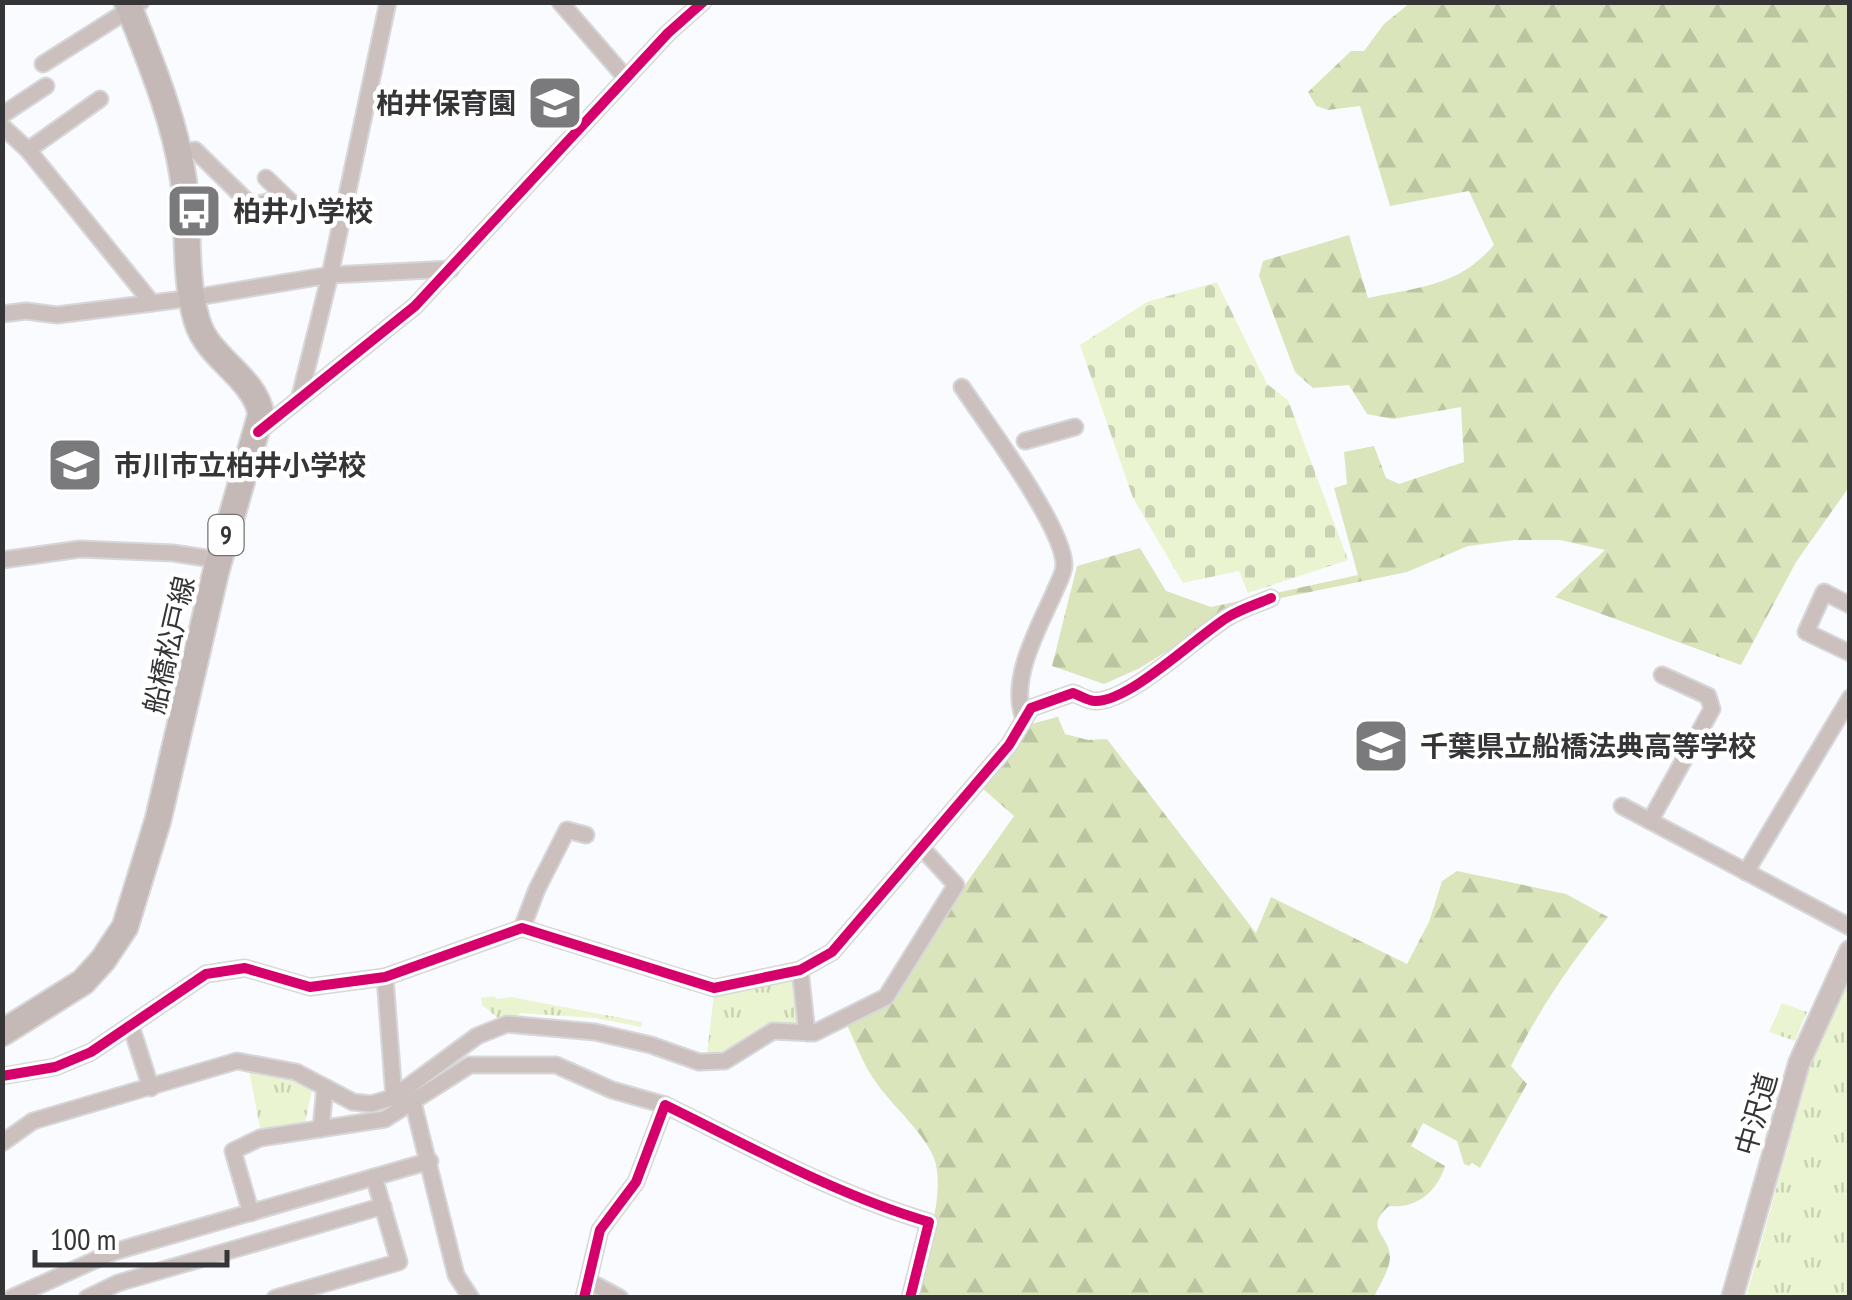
<svg xmlns="http://www.w3.org/2000/svg" width="1852" height="1300" font-family="'PT Sans Narrow','Noto Sans JP',sans-serif">
  <style>
    .forest { fill: url(#forest-firs) }
    .cemetery { fill: url(#cemetery-stones) }
    .park { fill: url(#park-tufts) }
    .lines { fill: none; stroke-linecap: round; stroke-linejoin: round }
    .minor-casing { stroke: #d7d7d9; stroke-width: 19 }
    .tertiary-casing { stroke: #d7d7d9; stroke-width: 24 }
    .primary-casing { stroke: #d7d7d9; stroke-width: 29 }
    .minor { stroke: #ccc0bf; stroke-width: 15 }
    .tertiary { stroke: #ccc0bf; stroke-width: 20 }
    .primary { stroke: #c4b9b7; stroke-width: 25 }
    .cycleway-casing { stroke: #fff; stroke-width: 16 }
    .cycleway { stroke: #d6006c; stroke-width: 10 }
    .labels { text-anchor: middle; stroke-width: 9; stroke-linejoin: round; paint-order: stroke }
    .shield { fill: #fff; stroke: #727273; stroke-width: 2.5 }
    .shield-label { font-size: 25px; font-weight: bold; fill: #353537 }
    .poi-label { font-size: 28px; font-weight: bold; fill: #353537; stroke: #fff; text-anchor: start }
    .street-label { font-size: 28px; fill: #353537; stroke: #fff }
  </style>
  <defs>
    <pattern id="forest-firs" width="22" height="20" patternUnits="userSpaceOnUse" patternTransform="scale(2.5)"><rect width="22" height="20" fill="#dae5bb"/><path d="M5 1l3.5 6h-7zM16 11l3.5 6h-7z" fill="#bcc5a1"/></pattern>
    <pattern id="cemetery-stones" width="16" height="16" patternUnits="userSpaceOnUse" patternTransform="scale(2.5)"><rect width="16" height="16" fill="#ebf4d1"/><path d="M2 7V4a2 2 0 0 1 4 0v3zM10 15v-3a2 2 0 0 1 4 0v3z" fill="#cad2b4"/></pattern>
    <pattern id="park-tufts" width="24" height="20" patternUnits="userSpaceOnUse" patternTransform="scale(2.5)"><rect width="24" height="20" fill="#ebf4d1"/><path d="M3 7l-1-3M5 7V3M7 7l1-3M15 17l-1-3M17 17v-4M19 17l1-3" fill="none" stroke="#cad2b4"/></pattern>
  </defs>
  <rect width="100%" height="100%" fill="#fafbfe"/>
  <g class="forest">
    <path d="M1410,3H1849V487L1796,562L1741,665L1555,597L1605,550L1560,540H1515L1468,546L1407,572L1238,607L1140,668L1104,684L1052,666L1077,566L1140,548L1166,591L1211,607L1358,575L1334,488L1347,484L1344,452L1374,446L1386,478L1399,484L1464,462L1461,407L1393,419L1367,414L1349,385L1313,388L1295,372L1259,276L1263,261L1349,235L1368,298C1418,287 1458,287 1494,245L1469,191L1390,206L1360,106L1328,110L1316,106L1308,92L1351,51H1364L1384,24Z"/>
    <path d="M1058,717L1065,734L1088,740L1107,739L1256,933L1271,897L1407,964L1429,922L1442,881L1457,871L1566,894L1608,917C1570,964 1538,1011 1511,1066L1527,1084L1480,1168L1472,1163L1469,1166L1464,1164L1457,1141L1423,1123L1411,1146L1445,1166C1437,1192 1416,1209 1389,1206C1362,1229 1391,1235 1390,1258C1389,1271 1379,1286 1374,1297H913C922,1260 946,1198 935,1161C927,1135 891,1105 875,1081C863,1064 856,1044 847,1025L893,1001L965,885L1014,816L982,788L1010,758L1027,725Z"/>
  </g>
  <polygon class="cemetery" points="1217,282 1267,384 1288,400 1348,560 1248,593 1239,571 1183,583 1133,498 1080,345 1147,302"/>
  <g class="park">
    <polygon points="1849,978 1849,1297 1746,1298 1810,1067"/>
    <polygon points="791,979 799,1024 759,1031 723,1053 707,1054 714,993"/>
    <polygon points="495,996 496,999 511,997 642,1022 641,1027 595,1018 520,1013 516,1019 499,1019 482,1005 481,998"/>
    <polygon points="1782,1003 1807,1012 1795,1041 1769,1032"/>
    <polygon points="249,1070 292,1080 312,1091 305,1122 261,1133"/>
  </g>
  <g class="lines">
    <g class="minor-casing">
      <g id="minor">
        <polyline points="560,2 626,78"/>
        <polyline points="43,64 141,2"/>
        <polyline points="2,115 46,86"/>
        <polyline points="2,126 28,150 152,303"/>
        <polyline points="28,150 100,99"/>
        <polyline points="179,153 195,150 252,206 285,197"/>
        <polyline points="266,178 294,205"/>
        <polyline points="2,314 26,311 57,315 192,298 330,275 451,269"/>
        <path d="M962,387C985,422 1064,527 1064,565C1064,574 1057,585 1054,593C1038,629 1010,678 1023,716"/>
        <polyline points="300,396 330,275 388,2"/>
        <polyline points="258,432 415,306 668,33 703,2"/>
        <polyline points="1025,441 1075,427"/>
        <polyline points="2,560 80,549 173,553 219,560"/>
        <polyline points="1850,605 1824,592 1806,632 1850,653"/>
        <polyline points="1622,806 1850,927"/>
        <polyline points="1650,821 1712,709 1708,696 1662,675"/>
        <polyline points="1746,872 1850,698"/>
        <polyline points="522,928 537,889 567,830 586,835"/>
        <polyline points="800,970 807,1033"/>
        <polyline points="385,977 394,1097"/>
        <polyline points="131,1026 151,1088"/>
        <path d="M2,1076L55,1067L91,1052L206,974L245,968L310,987L385,977L522,928L714,988L800,970L832,952L1009,745L1031,708L1073,693C1079,695 1088,701 1095,701C1130,702 1198,635 1228,617C1241,609 1257,604 1271,598"/>
        <polyline points="413,1102 456,1275 471,1298"/>
        <polyline points="321,1129 325,1087"/>
        <polyline points="2,1143 33,1121 237,1061 296,1072 353,1102 371,1104 394,1097 477,1036 507,1024 595,1032 651,1045 699,1062 725,1061 773,1031 814,1033 886,997 956,885 921,847"/>
        <polyline points="251,1213 233,1151 260,1138 385,1119 470,1065 556,1065 612,1090 665,1105"/>
        <polyline points="590,1282 620,1298"/>
        <polyline points="11,1298 113,1252 430,1161"/>
        <polyline points="87,1298 118,1283 383,1206"/>
        <polyline points="275,1298 399,1262 374,1177"/>
        <path d="M584,1298L600,1230L636,1182L665,1105C751,1147 837,1195 929,1222L910,1298"/>
      </g>
    </g>
    <g class="tertiary-casing">
      <polyline id="tertiary" points="1732,1298 1799,1063 1850,951"/>
    </g>
    <g class="primary-casing">
      <path id="primary" d="M2,1033L83,982L103,960L125,927L158,820L216,571L261,414C254,376 208,359 197,321C183,275 190,224 183,177C174,117 149,58 127,2"/>
    </g>
    <use href="#minor" class="minor"/>
    <use href="#tertiary" class="tertiary"/>
    <use href="#primary" class="primary"/>
    <g class="cycleway-casing">
      <g id="cycleway">
        <polyline points="258,432 415,306 668,33 703,2"/>
        <path d="M2,1076L55,1067L91,1052L206,974L245,968L310,987L385,977L522,928L714,988L800,970L832,952L1009,745L1031,708L1073,693C1079,695 1088,701 1095,701C1130,702 1198,635 1228,617C1241,609 1257,604 1271,598"/>
        <path d="M584,1298L600,1230L636,1182L665,1105C751,1147 837,1195 929,1222L910,1298"/>
      </g>
    </g>
    <use href="#cycleway" class="cycleway"/>
  </g>
  <defs>
    <g id="school-square" transform="scale(2.875)"><rect x="-9" y="-9" width="18" height="18" rx="4" fill="#7a7a7d" stroke="#fff"/><path d="M0-5L7-2L0 1L-7-2ZM-4 1L0 2.5L4 1V4Q0 6-4 4Z" fill="#fff"/></g>
    <g id="bus-square" transform="scale(2.875)"><rect x="-9" y="-9" width="18" height="18" rx="4" fill="#7a7a7d" stroke="#fff"/><path d="M-5-6H5V4H4V6H2V4H-2V6H-4V4H-5ZM-3.5-4V0h7V-4ZM-3.5 1.2v1.5H-2V1.2ZM2 1.2v1.5H3.5V1.2Z" fill="#fff"/></g>
  </defs>
  <g fill-rule="evenodd">
    <use href="#school-square" x="555" y="103"/>
    <use href="#bus-square" x="194" y="211"/>
    <use href="#school-square" x="75" y="465"/>
    <use href="#school-square" x="1381" y="746"/>
  </g>
  <g class="labels">
    <rect class="shield" x="208.5" y="515" width="35" height="40" rx="8"/>
    <g class="shield-label">
      <text x="226" y="544">9</text>
    </g>
    <g class="poi-label">
      <text x="516" y="113" text-anchor="end">柏井保育園</text>
      <text x="233" y="221">柏井小学校</text>
      <text x="114" y="475">市川市立柏井小学校</text>
      <text x="1420" y="756">千葉県立船橋法典高等学校</text>
    </g>
    <g class="street-label">
      <text transform="translate(169 645) rotate(-77)" y="10">船橋松戸線</text>
      <text transform="translate(1756 1114) rotate(-74)" y="10">中沢道</text>
    </g>
  </g>
  <rect width="1852" height="1300" fill="none" stroke="#353537" stroke-width="10"/>
  <path d="M35 1250v15h192v-15" fill="none" stroke="#353537" stroke-width="5"/>
  <text x="50" y="1250" font-size="30" fill="#353537" stroke="#ffffff" stroke-width="8" paint-order="stroke">100 m</text>
</svg>
